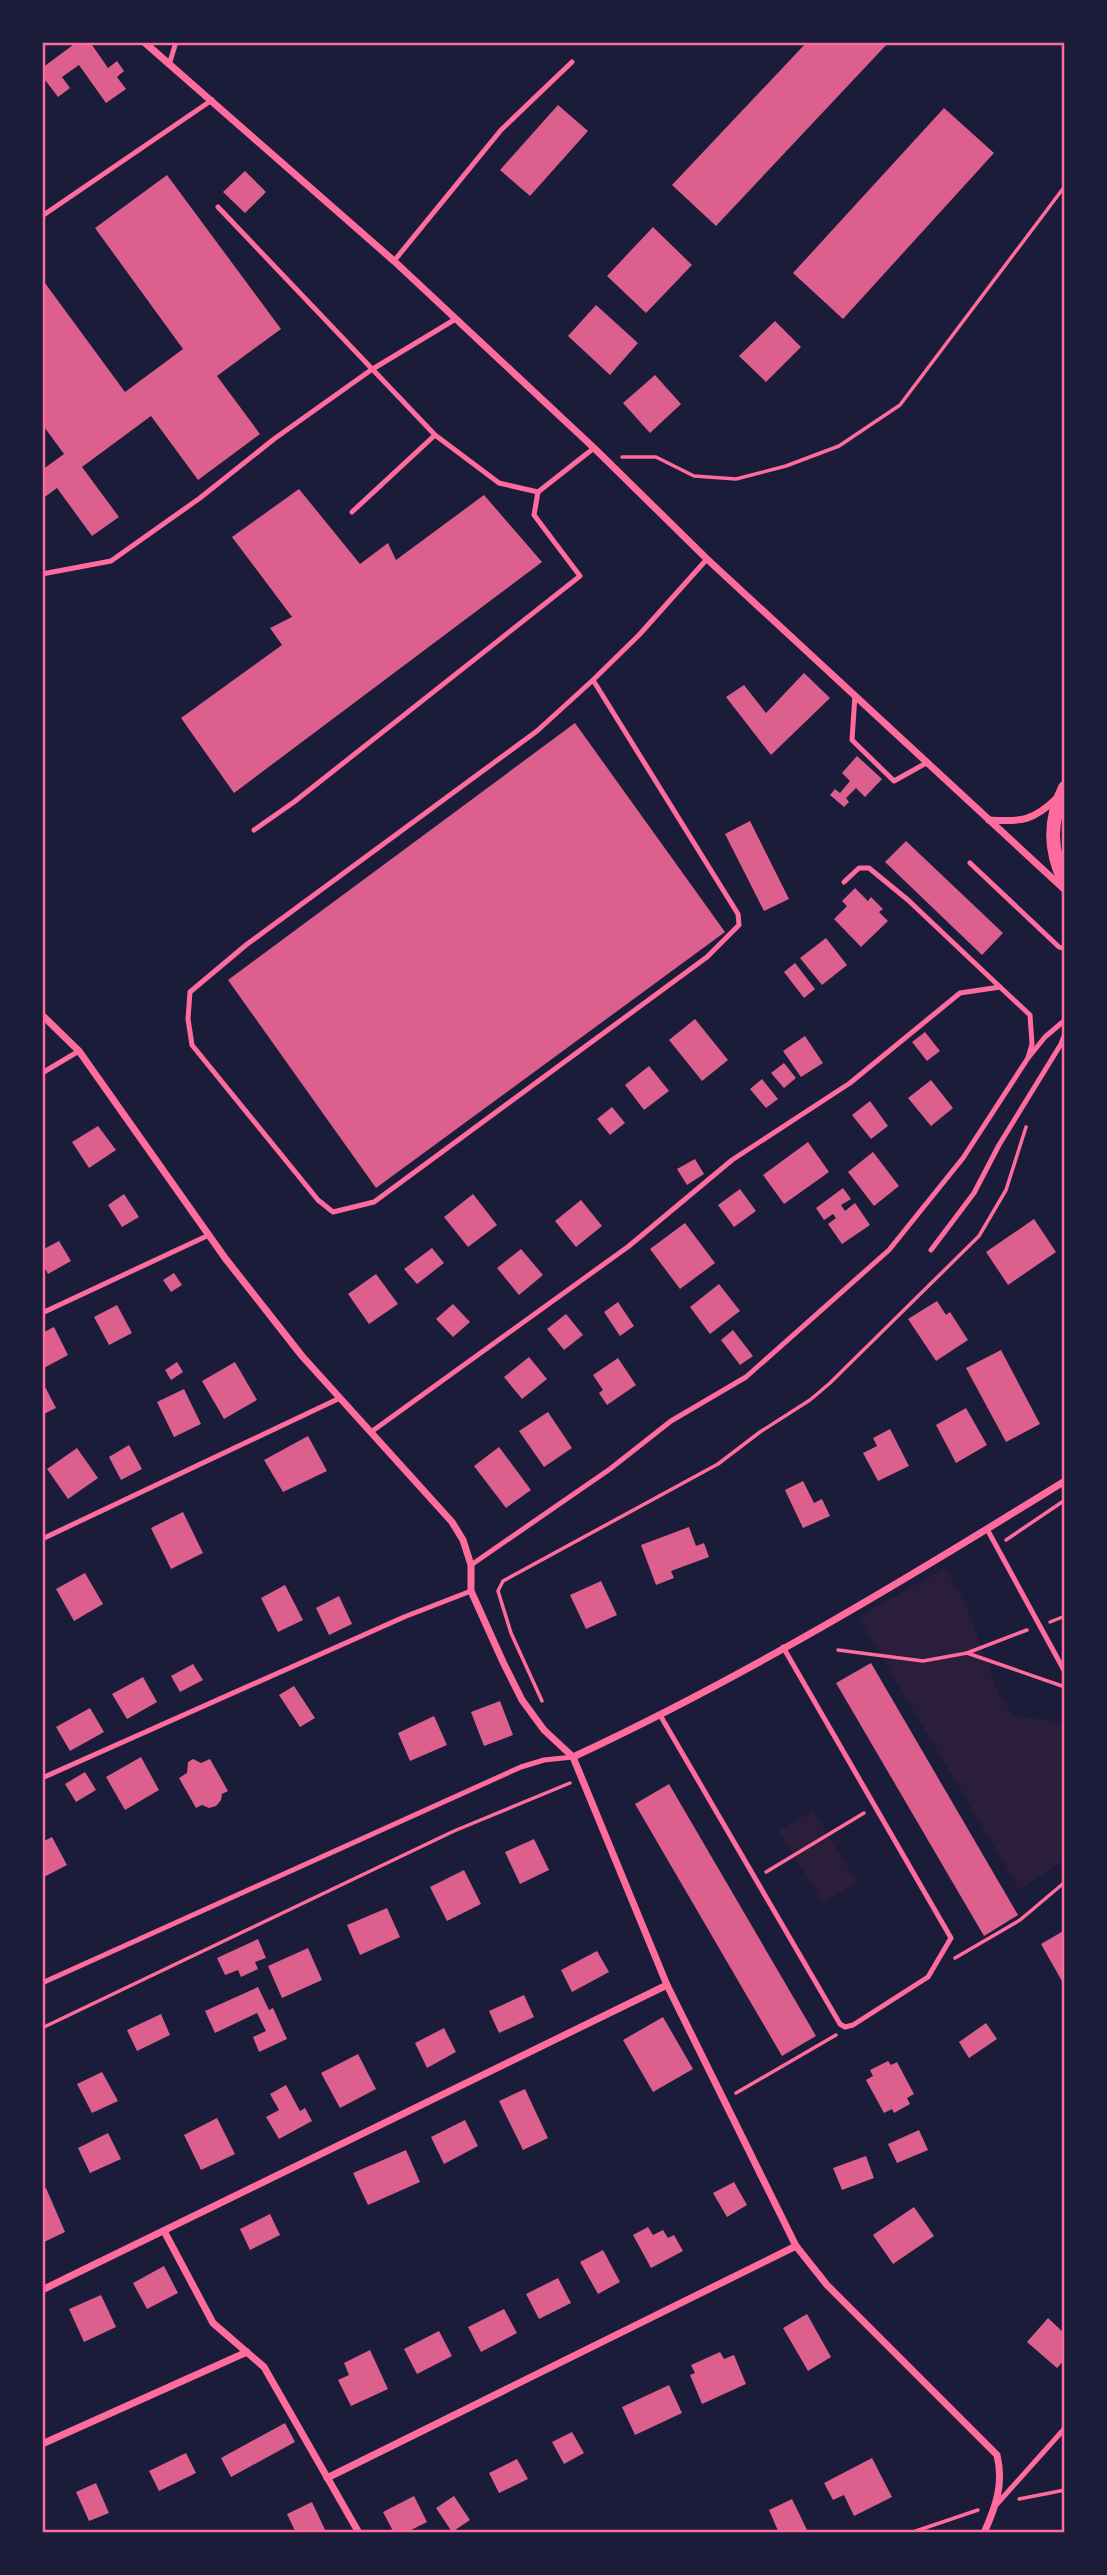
<svg xmlns="http://www.w3.org/2000/svg" width="1107" height="2575" font-family="Barlow,sans-serif">
  <style>
    .green { fill: #2a1e3b }
    .building { fill: #dd5f8e }
    .lines { fill: none; stroke-linecap: round; stroke-linejoin: round }
    .path { stroke: #ff6b9d; stroke-width: 3.5 }
    .service { stroke: #ff6b9d; stroke-width: 5 }
    .minor { stroke: #ff6b9d; stroke-width: 7 }
    .secondary { stroke: #ff6b9d; stroke-width: 14 }
    .neatline { fill: none; stroke: #ff6b9d; stroke-width: 2.5 }
  </style>
  <rect width="100%" height="100%" fill="#1b1b3a"/>
  <g class="green">
    <polygon points="945,1568 965,1603 999,1694 1014,1716 1061,1722 1065,1728 1065,1859 1020,1890 858,1617"/>
    <polygon points="813,1810 827,1833 793,1854 779,1831"/>
    <polygon points="829,1837 857,1882 823,1903 795,1857"/>
  </g>
  <g class="building">
    <polygon points="77,42 90,42 108,68 117,61 124,71 117,77 126,89 106,103 79,65 62,77 70,88 58,97 42,76 42,68"/>
    <polygon points="807,42 889,42 716,226 672,185"/>
    <polygon points="558,105 588,131 530,196 500,170"/>
    <polygon points="944,108 994,153 843,319 793,273"/>
    <polygon points="245,171 266,192 245,213 223,192"/>
    <polygon points="167,175 281,329 217,376 260,434 198,480 151,416 82,467 119,517 92,536 57,488 42,499 42,470 64,454 42,424 42,279 125,392 183,349 95,228"/>
    <polygon points="653,227 692,265 646,313 607,276"/>
    <polygon points="596,305 638,343 610,375 568,336"/>
    <polygon points="775,321 801,347 766,382 739,356"/>
    <polygon points="655,375 681,404 650,433 623,403"/>
    <polygon points="299,489 360,564 388,543 396,560 484,495 542,562 234,793 181,718 282,645 270,628 292,617 232,537"/>
    <polygon points="804,673 830,698 771,755 726,697 744,685 766,713"/>
    <polygon points="575,723 725,932 376,1188 228,980"/>
    <polygon points="857,756 882,779 865,797 856,788 846,798 849,802 844,807 830,795 835,789 840,793 850,781 842,773"/>
    <polygon points="750,821 789,899 764,911 725,834"/>
    <polygon points="906,841 1003,933 982,955 885,862"/>
    <polygon points="855,888 868,901 871,897 883,909 879,912 888,921 861,947 834,919 847,906 842,901"/>
    <polygon points="826,938 847,965 822,985 800,958"/>
    <polygon points="795,963 815,989 804,998 784,972"/>
    <polygon points="695,1019 728,1060 702,1081 669,1040"/>
    <polygon points="925,1032 940,1051 927,1061 912,1042"/>
    <polygon points="805,1036 823,1063 801,1077 783,1051"/>
    <polygon points="784,1063 796,1078 784,1088 771,1073"/>
    <polygon points="649,1066 669,1091 644,1110 625,1085"/>
    <polygon points="762,1079 778,1099 766,1108 750,1089"/>
    <polygon points="931,1080 953,1108 931,1126 908,1098"/>
    <polygon points="870,1101 888,1126 871,1139 852,1115"/>
    <polygon points="612,1107 625,1123 610,1135 597,1119"/>
    <polygon points="98,1126 116,1150 89,1168 72,1142"/>
    <polygon points="808,1142 829,1172 784,1204 763,1175"/>
    <polygon points="873,1152 899,1186 874,1206 848,1172"/>
    <polygon points="695,1159 704,1174 687,1185 677,1169"/>
    <polygon points="843,1188 851,1199 841,1205 845,1211 855,1203 870,1225 842,1244 828,1224 836,1218 833,1214 824,1220 816,1208"/>
    <polygon points="740,1189 756,1211 734,1227 718,1205"/>
    <polygon points="124,1194 139,1217 122,1227 108,1205"/>
    <polygon points="473,1194 497,1225 468,1247 444,1217"/>
    <polygon points="581,1200 602,1226 576,1247 555,1221"/>
    <polygon points="1034,1219 1056,1252 1008,1285 986,1252"/>
    <polygon points="685,1223 715,1263 680,1289 650,1249"/>
    <polygon points="59,1241 71,1261 48,1274 42,1263 42,1250"/>
    <polygon points="432,1248 444,1263 417,1284 404,1269"/>
    <polygon points="521,1249 543,1275 519,1295 497,1268"/>
    <polygon points="174,1273 182,1285 171,1292 163,1280"/>
    <polygon points="376,1274 398,1304 369,1324 348,1294"/>
    <polygon points="719,1284 740,1311 710,1334 690,1307"/>
    <polygon points="937,1301 946,1315 950,1312 968,1340 936,1361 908,1319"/>
    <polygon points="618,1302 634,1326 620,1336 604,1312"/>
    <polygon points="453,1304 470,1322 453,1337 436,1319"/>
    <polygon points="117,1305 132,1333 109,1345 94,1317"/>
    <polygon points="566,1314 583,1335 564,1350 547,1329"/>
    <polygon points="54,1327 68,1355 44,1368 42,1333"/>
    <polygon points="733,1330 753,1356 740,1365 721,1340"/>
    <polygon points="1001,1350 1040,1424 1006,1442 966,1368"/>
    <polygon points="529,1357 547,1379 522,1399 504,1377"/>
    <polygon points="618,1358 636,1385 607,1405 599,1393 603,1390 593,1375"/>
    <polygon points="177,1362 183,1372 171,1380 165,1370"/>
    <polygon points="235,1362 257,1400 224,1419 202,1381"/>
    <polygon points="42,1381 56,1408 42,1415"/>
    <polygon points="184,1389 201,1424 174,1437 157,1402"/>
    <polygon points="966,1408 987,1445 956,1463 936,1425"/>
    <polygon points="548,1412 572,1448 544,1467 519,1431"/>
    <polygon points="890,1429 909,1466 878,1481 863,1453 877,1446 873,1438"/>
    <polygon points="308,1436 327,1471 283,1492 264,1460"/>
    <polygon points="129,1445 142,1469 121,1480 109,1457"/>
    <polygon points="499,1447 531,1490 506,1508 474,1466"/>
    <polygon points="77,1448 98,1478 68,1499 47,1469"/>
    <polygon points="803,1481 814,1503 822,1499 830,1516 803,1528 785,1490"/>
    <polygon points="183,1512 203,1553 171,1569 151,1528"/>
    <polygon points="689,1527 696,1546 704,1543 709,1557 671,1571 674,1578 656,1585 641,1545"/>
    <polygon points="85,1573 103,1604 74,1621 56,1589"/>
    <polygon points="601,1581 617,1615 586,1629 570,1595"/>
    <polygon points="285,1585 303,1620 278,1632 261,1598"/>
    <polygon points="339,1596 352,1624 329,1635 316,1608"/>
    <polygon points="871,1663 1018,1915 984,1936 836,1683"/>
    <polygon points="193,1664 203,1680 180,1692 171,1676"/>
    <polygon points="143,1677 157,1702 127,1719 112,1694"/>
    <polygon points="294,1686 315,1718 300,1727 279,1695"/>
    <polygon points="500,1701 513,1735 484,1746 471,1712"/>
    <polygon points="90,1708 104,1732 70,1751 56,1727"/>
    <polygon points="434,1716 447,1745 410,1761 398,1733"/>
    <polygon points="141,1757 159,1790 125,1810 106,1777"/>
    <polygon points="193,1759 201,1763 210,1759 228,1791 222,1794 221,1800 216,1806 209,1808 202,1805 196,1808 179,1778 187,1773 188,1762"/>
    <polygon points="85,1772 96,1790 76,1802 65,1784"/>
    <polygon points="669,1784 816,2036 782,2056 635,1804"/>
    <polygon points="52,1837 67,1865 42,1878 42,1842"/>
    <polygon points="534,1839 549,1870 520,1884 505,1852"/>
    <polygon points="464,1870 481,1904 447,1921 430,1887"/>
    <polygon points="387,1908 400,1937 360,1955 347,1925"/>
    <polygon points="1065,1930 1065,1982 1063,1983 1041,1944"/>
    <polygon points="258,1939 266,1958 255,1962 258,1969 241,1977 238,1970 225,1975 217,1958"/>
    <polygon points="308,1948 322,1980 282,1998 268,1966"/>
    <polygon points="597,1951 609,1972 572,1992 561,1970"/>
    <polygon points="258,1987 269,2010 273,2008 287,2039 259,2052 253,2037 266,2031 257,2013 215,2033 205,2011"/>
    <polygon points="524,1995 534,2017 499,2033 489,2011"/>
    <polygon points="161,2014 170,2035 137,2051 127,2030"/>
    <polygon points="663,2017 693,2069 653,2092 623,2040"/>
    <polygon points="986,2023 997,2039 969,2058 959,2042"/>
    <polygon points="444,2028 456,2052 427,2068 415,2043"/>
    <polygon points="358,2054 376,2089 340,2108 321,2073"/>
    <polygon points="888,2061 891,2065 897,2062 914,2094 907,2098 910,2104 894,2113 892,2109 884,2113 866,2080 873,2076 870,2070"/>
    <polygon points="102,2072 118,2101 92,2113 77,2084"/>
    <polygon points="286,2085 300,2111 305,2108 312,2121 279,2139 266,2117 279,2110 270,2094"/>
    <polygon points="525,2089 548,2138 523,2150 499,2101"/>
    <polygon points="217,2118 235,2154 201,2170 184,2135"/>
    <polygon points="465,2120 478,2146 444,2164 431,2137"/>
    <polygon points="919,2130 928,2150 897,2163 888,2144"/>
    <polygon points="108,2133 121,2159 90,2173 78,2148"/>
    <polygon points="406,2150 420,2182 368,2205 353,2173"/>
    <polygon points="866,2156 874,2178 842,2190 833,2168"/>
    <polygon points="734,2182 747,2205 727,2217 713,2193"/>
    <polygon points="46,2188 65,2232 42,2243 42,2190"/>
    <polygon points="914,2207 934,2236 893,2264 873,2235"/>
    <polygon points="270,2214 280,2235 250,2250 240,2229"/>
    <polygon points="648,2227 653,2235 663,2230 668,2238 674,2235 683,2251 651,2268 633,2235"/>
    <polygon points="603,2250 620,2282 598,2294 580,2262"/>
    <polygon points="164,2266 178,2293 147,2309 133,2283"/>
    <polygon points="558,2278 571,2303 539,2319 526,2294"/>
    <polygon points="101,2295 116,2327 84,2342 69,2309"/>
    <polygon points="504,2309 517,2333 481,2352 468,2327"/>
    <polygon points="807,2314 831,2357 808,2371 783,2328"/>
    <polygon points="1048,2318 1065,2334 1065,2359 1057,2368 1027,2342"/>
    <polygon points="439,2331 452,2356 417,2374 404,2349"/>
    <polygon points="370,2350 388,2389 351,2406 338,2380 349,2375 344,2363"/>
    <polygon points="720,2352 724,2359 734,2355 746,2384 702,2404 690,2375 695,2373 691,2365"/>
    <polygon points="669,2385 682,2413 635,2435 622,2407"/>
    <polygon points="285,2423 295,2442 231,2477 221,2458"/>
    <polygon points="572,2432 584,2453 564,2464 552,2442"/>
    <polygon points="186,2453 196,2473 159,2491 149,2471"/>
    <polygon points="872,2458 892,2497 854,2516 844,2495 833,2500 824,2483"/>
    <polygon points="517,2459 528,2479 499,2493 489,2473"/>
    <polygon points="96,2483 109,2513 89,2521 76,2492"/>
    <polygon points="414,2496 427,2522 405,2533 394,2533 383,2512"/>
    <polygon points="454,2496 470,2520 452,2532 436,2508"/>
    <polygon points="792,2499 808,2532 779,2533 769,2510"/>
    <polygon points="312,2502 326,2532 296,2533 287,2514"/>
  </g>
  <g class="lines">
    <g class="path">
      <polyline points="622,457 656,457 694,476 736,479 786,466 839,446 900,405 1065,186"/>
      <polyline points="1006,1540 1065,1500"/>
      <polyline points="1050,1622 1065,1616"/>
      <polyline points="838,1650 923,1661 967,1653 1065,1687"/>
      <polyline points="967,1653 1027,1630"/>
      <polyline points="542,1701 511,1633 498,1591 503,1581 718,1464 760,1432 810,1400 830,1383 979,1236 1006,1190 1026,1127"/>
      <polyline points="766,1872 864,1813"/>
      <polyline points="955,1958 1020,1920 1065,1882"/>
      <polyline points="42,2028 454,1831 570,1783"/>
      <polyline points="736,2093 836,2035"/>
      <polyline points="1019,2499 1065,2490"/>
      <polyline points="910,2533 978,2510"/>
    </g>
    <g class="service">
      <polyline points="169,65 176,42"/>
      <polyline points="218,207 435,435"/>
      <polyline points="42,216 212,100"/>
      <polyline points="394,261 501,130 572,62"/>
      <polyline points="352,512 435,435 499,483 538,492 594,448"/>
      <polyline points="42,574 111,561 200,498 274,439 371,370 454,320"/>
      <polyline points="593,680 537,731 246,945 190,992 188,1019 192,1045 318,1200 333,1212 374,1202 707,957 739,925 738,914 593,680 639,635 707,559"/>
      <polyline points="855,695 852,740 894,781 928,762"/>
      <polyline points="254,830 294,802 580,576 534,515 538,492"/>
      <polyline points="970,863 1059,947 1065,949"/>
      <polyline points="844,882 859,868 869,868 908,900 1000,987"/>
      <polyline points="42,1073 79,1051"/>
      <polyline points="931,1250 974,1193 999,1145 1061,1044 1065,1034"/>
      <polyline points="42,1313 209,1235"/>
      <polyline points="371,1432 629,1246 732,1160 850,1083 960,993 1000,987 1030,1015 1032,1044 1028,1058"/>
      <polyline points="987,1529 1065,1672"/>
      <polyline points="42,1539 340,1398"/>
      <polyline points="471,1565 610,1469 671,1421 746,1377 889,1250 963,1158 1028,1058 1045,1037 1065,1020"/>
      <polyline points="660,1715 840,2024 845,2027 853,2025 928,1977 951,1938 783,1647"/>
      <polyline points="42,1778 404,1617 471,1591"/>
      <polyline points="42,1983 521,1767 544,1760 573,1757"/>
      <polyline points="997,2504 1065,2428"/>
    </g>
    <g class="minor">
      <polyline points="144,42 394,261 594,448 707,559 1065,890"/>
      <path d="M989,820C1022,822 1033,821 1057,798"/>
      <path d="M42,1015L79,1051L225,1258L302,1356L452,1522L463,1540L471,1565V1591L503,1662L522,1700L544,1730L573,1757L667,1985L796,2246L827,2285L997,2455C1004,2484 996,2506 984,2533"/>
      <path d="M573,1757C743,1678 905,1580 1065,1481"/>
      <polyline points="164,2231 213,2323 264,2367 359,2533"/>
      <polyline points="42,2290 667,1985"/>
      <polyline points="42,2444 247,2352"/>
      <polyline points="327,2478 796,2246"/>
    </g>
    <path class="secondary" d="M1065,788C1049,820 1049,850 1065,882"/>
  </g>
  <rect width="1107" height="2575" fill="none" stroke="#1b1b3a" stroke-width="88"/>
  <rect x="44" y="44" width="1019" height="2487" class="neatline"/>
</svg>
